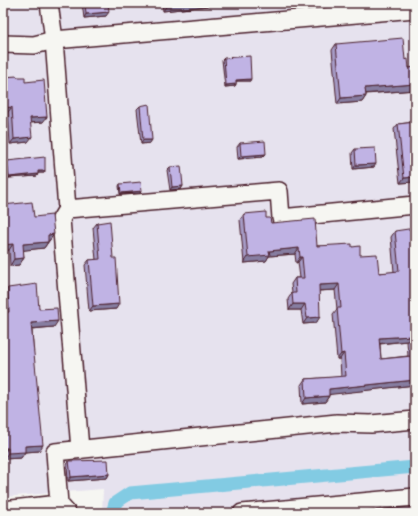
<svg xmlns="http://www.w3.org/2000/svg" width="418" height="516" font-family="Pangolin,sans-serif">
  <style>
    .built { fill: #e6e2ee }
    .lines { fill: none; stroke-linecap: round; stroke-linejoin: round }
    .canal { stroke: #82cbe3; stroke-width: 13 }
    .minor-casing { stroke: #4a1f2b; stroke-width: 20 }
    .minor { stroke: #f6f6f2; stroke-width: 17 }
    .wall { fill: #a59ac4; stroke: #4a1f2b; fill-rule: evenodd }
    .shaded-wall { fill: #867da0; stroke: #4a1f2b }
    .building { fill: #c0b3e4; stroke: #4a1f2b; fill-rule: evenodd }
  </style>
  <rect width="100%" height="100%" fill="#f6f6f2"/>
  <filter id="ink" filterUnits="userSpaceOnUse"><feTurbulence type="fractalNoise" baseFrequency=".025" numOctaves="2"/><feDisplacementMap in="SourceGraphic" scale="8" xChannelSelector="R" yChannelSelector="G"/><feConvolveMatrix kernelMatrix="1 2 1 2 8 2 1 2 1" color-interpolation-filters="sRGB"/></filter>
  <g filter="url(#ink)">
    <polygon class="built" points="3,3 415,3 415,513 102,513 103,489 3,497"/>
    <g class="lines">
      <polyline class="canal" points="112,513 115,503 130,493 415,467"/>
      <g class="minor-casing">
        <g id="minor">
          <polyline points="49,3 54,40 67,209 61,219 80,449"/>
          <polyline points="3,44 34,45 54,40 415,9"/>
          <polyline points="67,209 279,191 281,218 415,205"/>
          <polyline points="3,510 59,504"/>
          <polyline points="67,513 59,504 55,452 337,423 371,424 415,420"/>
          <polyline points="242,513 415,497"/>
        </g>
      </g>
      <use href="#minor" class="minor"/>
    </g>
    <g class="wall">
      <polygon points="82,3 108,3 106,16 84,18"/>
      <polygon points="162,3 210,3 208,6 163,11"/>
      <polygon points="336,44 405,60 409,68 415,67 415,90 366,94 366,96 362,102 337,104 332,50"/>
      <polygon points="224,58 250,81 236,81 236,84 235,86 225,87 222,60"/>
      <polygon points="3,77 17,77 25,82 43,122 30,123 28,142 10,144 8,112 3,112"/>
      <polygon points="140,106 150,143 141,144 137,109"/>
      <polygon points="415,122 415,182 400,183 394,129 398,124"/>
      <polygon points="240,143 263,157 238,159 237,147"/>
      <polygon points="355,149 374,167 353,169 352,153"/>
      <polygon points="7,161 45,171 44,173 38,173 37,176 8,178 6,163"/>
      <polygon points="170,167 183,186 181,189 170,190 167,170"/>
      <polygon points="120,184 140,193 120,194 119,186"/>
      <path d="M244,214L266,218L271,223L317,246L352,247L360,255L379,273L394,272L391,237L395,231L414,273L415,280V385L329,394V396L325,402L302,404L301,385L305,379L341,377L340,359H337L333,314L337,309L335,290L319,291L316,323L303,324L301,310H289L288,299L292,293L291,284L295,278H300L298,262L296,263L295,254L269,256L266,261L244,263L240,220ZM407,341L408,356L381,359L380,344Z"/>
      <polygon points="34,217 54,234 44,248 23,250 24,258 19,265 10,266 9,250 3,251"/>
      <polygon points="97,223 116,309 89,311 85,265 89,260 96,260 93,228"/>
      <polygon points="8,288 39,309 54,327 32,329 39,451 25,452 21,458 4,459 4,454 5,312 4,294"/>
      <polygon points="69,461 109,474 107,478 68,481 67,465"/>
    </g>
    <g class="shaded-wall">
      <polygon points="191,3 210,3 208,6 163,11 167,5"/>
      <polygon points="109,12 106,16 84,18 86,14"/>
      <polygon points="251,79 250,81 235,81 236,80"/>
      <polygon points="236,84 235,86 225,87 226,85"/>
      <polygon points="415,84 415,90 361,94 365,88"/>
      <polygon points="366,96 362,102 337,104 341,98"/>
      <polygon points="12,107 8,112 3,112 3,108"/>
      <polygon points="47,117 43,122 27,123 30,118"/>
      <polygon points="32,137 28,142 10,144 14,139"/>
      <polygon points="143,140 152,140 150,143 141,144"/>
      <polygon points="266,154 263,157 238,159 241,156"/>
      <polygon points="376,164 374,167 353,169 356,165"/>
      <polygon points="38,171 45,171 44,173 37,173"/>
      <polygon points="38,174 37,176 8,178 9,177"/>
      <polygon points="415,177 415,182 400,183 404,178"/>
      <polygon points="183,186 181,189 170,190 172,187"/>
      <polygon points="142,191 140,193 120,194 121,193"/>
      <polygon points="54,234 49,241 43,242 48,235"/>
      <polygon points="48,242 44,248 18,251 23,244"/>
      <polygon points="13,244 9,250 3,251 3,245"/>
      <polygon points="299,248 295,254 269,256 266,261 244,263 248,257 269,251"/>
      <polygon points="300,257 302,257 298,262 296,263"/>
      <polygon points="24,258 19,265 10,266 14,259"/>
      <polygon points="339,284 335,290 315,291 319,285"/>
      <polygon points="119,304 116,309 89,311 93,306"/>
      <polygon points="293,304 305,304 301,310 289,310"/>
      <polygon points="320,317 316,323 303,324 307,318"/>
      <polygon points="58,321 54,327 27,329 31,323"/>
      <polygon points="411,336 407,341 375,344 379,338"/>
      <polygon points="344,353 340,359 337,359 341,354"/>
      <polygon points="415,380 415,385 325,395 329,389"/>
      <polygon points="329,396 325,402 302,404 306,398"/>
      <polygon points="43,445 39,451 25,452 21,458 4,459 8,453 25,446"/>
      <polygon points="3,448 8,448 3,454"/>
      <polygon points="109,474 107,478 68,481 71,477"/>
    </g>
    <g class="building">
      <polygon points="85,3 108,3 109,12 86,14"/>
      <polygon points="167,3 191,3 167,5"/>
      <polygon points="403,38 405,60 408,59 409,68 415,67 415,84 365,88 366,96 341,98 336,44"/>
      <polygon points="250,56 251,79 236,80 236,84 226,85 224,58"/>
      <polygon points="17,76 17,77 25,77 25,82 44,80 47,117 30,118 32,137 14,139 12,107 3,108 3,77"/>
      <polygon points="149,104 152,140 143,140 140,106"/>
      <polygon points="415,122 415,177 404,178 398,124"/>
      <polygon points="265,141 266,154 241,156 240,143"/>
      <polygon points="375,148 376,164 356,165 355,149"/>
      <polygon points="45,157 45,171 38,171 38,174 9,177 7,161"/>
      <polygon points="181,166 183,186 172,187 170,167"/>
      <polygon points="141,182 142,191 121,193 120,184"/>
      <polygon points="32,202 34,217 52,215 54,234 48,235 48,242 23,244 24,258 14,259 13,244 3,245 3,205"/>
      <path d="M266,212V218H270L271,223L315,219L317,246L352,244V247L360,246V255L377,254L379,273L399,271L395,231L415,228V268H414L415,280V380L329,389V396L306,398L305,379L346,376L344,353L341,354L337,308H341L339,284L319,285L320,317L307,318L305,304H293L292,293H296L295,278H304L302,257H300L299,248L269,251L270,255L248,257L244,214ZM411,336L412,356L381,359L379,338Z"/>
      <polygon points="110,221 113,258 116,258 119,304 93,306 89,260 100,259 97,223"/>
      <polygon points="37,284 39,309 57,308 58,321 31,323 43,445 25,446 25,452 8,453 8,448 3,448 3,313 9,312 8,288"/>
      <polygon points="108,460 109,474 71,477 69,461"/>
    </g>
  </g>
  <rect width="418" height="516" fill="none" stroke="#f6f6f2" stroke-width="16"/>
  <rect x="8" y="8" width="402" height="500" fill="none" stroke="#4a1f2b" stroke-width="1.5" filter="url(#ink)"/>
</svg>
